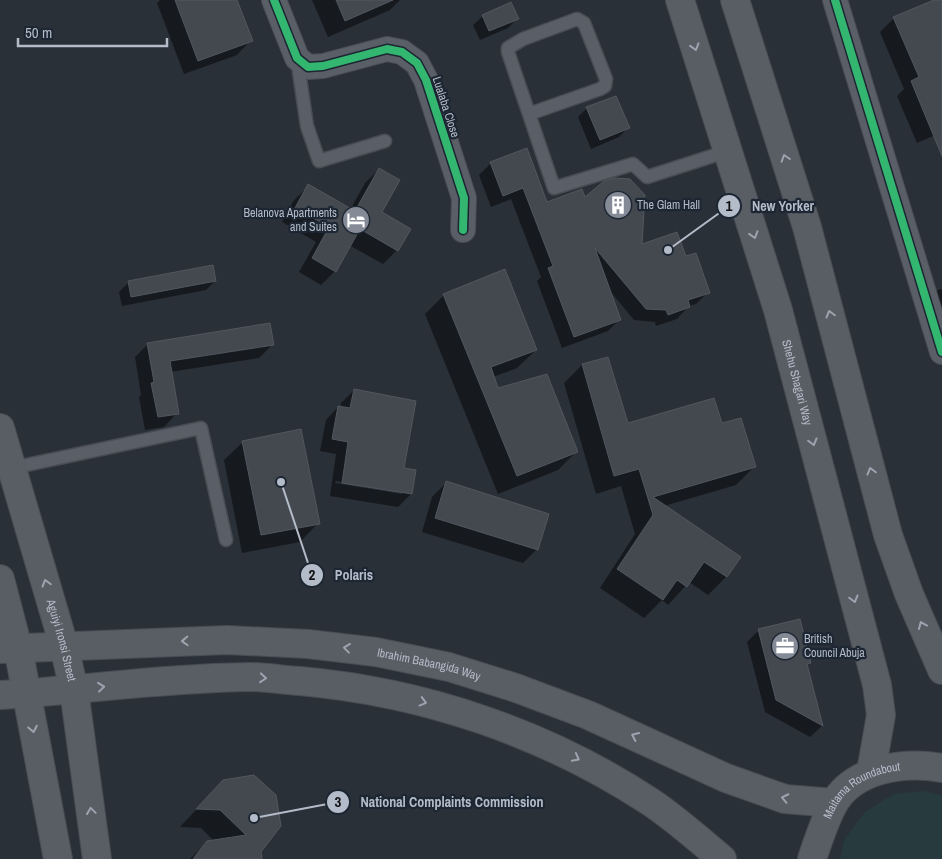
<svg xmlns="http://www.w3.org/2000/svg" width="942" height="859" font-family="'Archivo Narrow',sans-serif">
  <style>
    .green { fill: #273a3e }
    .shadow { fill: #0007; fill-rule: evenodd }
    .building { fill: #444950; stroke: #52575f }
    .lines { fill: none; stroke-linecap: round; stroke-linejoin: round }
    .lane-casing { stroke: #484c53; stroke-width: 15 }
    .street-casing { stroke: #484c53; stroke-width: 26 }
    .secondary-casing { stroke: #484c53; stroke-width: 30 }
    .lane { stroke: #5a5e66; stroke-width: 12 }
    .street { stroke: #5a5e66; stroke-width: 24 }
    .secondary { stroke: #595d64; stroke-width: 28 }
    .cycleway-casing { stroke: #1d2633; stroke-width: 11 }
    .cycleway { stroke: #33b770; stroke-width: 8 }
    .oneway { stroke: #9da4b0 }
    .labels { text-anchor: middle; stroke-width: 4.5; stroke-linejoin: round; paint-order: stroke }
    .street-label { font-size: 12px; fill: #b4bcc9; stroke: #1d2633 }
    .poi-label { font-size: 12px; fill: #b4bcc9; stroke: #1d2633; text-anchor: start }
    .leader { fill: none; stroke: #b4bcc9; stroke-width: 2 }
    .callout-dot { fill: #b4bcc9; stroke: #1d2633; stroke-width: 2 }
    .mark-label { font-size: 15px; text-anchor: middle; font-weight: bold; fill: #111 }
    .callout-label { font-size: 14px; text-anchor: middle; font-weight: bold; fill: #b4bcc9; stroke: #1d2633; stroke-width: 4.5; stroke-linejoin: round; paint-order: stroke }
  </style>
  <rect width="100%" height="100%" fill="#2a3038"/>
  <polygon class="green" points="922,791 942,795 942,859 840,859 844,840 865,812 894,794"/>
  <g class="shadow">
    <polygon points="160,0 236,0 251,40 237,55 184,74 157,3"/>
    <polygon points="312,0 400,0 390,10 328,37"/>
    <polygon points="938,0 942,0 942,132 917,143 897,96 904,89 880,32 894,18"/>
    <polygon points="483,16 517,19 508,28 480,40 473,25"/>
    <polygon points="587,108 628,128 619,137 591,149 578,117"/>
    <polygon points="491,163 546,204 584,199 640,246 685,258 708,292 696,304 689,306 677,319 656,326 655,322 634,320 610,291 620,319 608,331 562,348 537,281 541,277 511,199 491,207 479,175"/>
    <polygon points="379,169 380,213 397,250 383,264 349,245 335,271 321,285 299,272 316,242 282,222 294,200 309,186 350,210 365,183"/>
    <polygon points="215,281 206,290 122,306 119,292 128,283"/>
    <polygon points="942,289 942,313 929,300 938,290"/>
    <polygon points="444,295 536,350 517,368 493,377 497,389 577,451 558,470 498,494 425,314"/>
    <polygon points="148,344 272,345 259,358 170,372 177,413 164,427 145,430 139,397 141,395 135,357"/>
    <polygon points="582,365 627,425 721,425 754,467 736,485 664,506 739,557 726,577 708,595 689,582 668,605 662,600 644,618 600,588 635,534 621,486 596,494 564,383"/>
    <path d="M354,390L402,469L414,471L411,494L398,507L330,496L336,454L320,451L326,420L338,407L340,408L341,403ZM336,481L402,492V494L335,483Z"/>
    <polygon points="243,442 318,523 300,542 242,553 224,460"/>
    <polygon points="446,483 537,549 523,563 422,532 432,497"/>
    <polygon points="759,630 810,662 806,666 822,726 810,737 765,712 747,642"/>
    <polygon points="223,781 259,852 261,859 190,859 207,842 214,841 201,828 180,827"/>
  </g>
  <g class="building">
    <polygon points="175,0 237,0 253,41 198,61"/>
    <polygon points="336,0 393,0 345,21"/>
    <polygon points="934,0 942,0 942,156 911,81 919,77 893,17"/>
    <polygon points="511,2 519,19 489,31 482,15"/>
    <polygon points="616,96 630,128 600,140 586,107"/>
    <polygon points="527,148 547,202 582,189 585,197 604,181 615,178 630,179 645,195 642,244 677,232 686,256 696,253 710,293 688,300 690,307 668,315 666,310 646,309 595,248 621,320 574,337 548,268 553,266 523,188 503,196 490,162"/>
    <polygon points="379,168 400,180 382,212 411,229 398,251 360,229 336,272 312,258 329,227 295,208 308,184 355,211"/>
    <polygon points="213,265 216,281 131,297 128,281"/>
    <polygon points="505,269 537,350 491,367 498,388 547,374 578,452 517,476 443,294"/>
    <polygon points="270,323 274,345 170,361 179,414 158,417 151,383 154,382 147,343"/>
    <polygon points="608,357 628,423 714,398 722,423 741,418 756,467 653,497 741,557 727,577 704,562 687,587 677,580 663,600 617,569 653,515 639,469 614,476 582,364"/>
    <polygon points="354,389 416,401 404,468 416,470 412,494 342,483 348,442 332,439 338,406 350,408"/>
    <polygon points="301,429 320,524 261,535 242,441"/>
    <polygon points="446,481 549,514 538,550 435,518"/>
    <polygon points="800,619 811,663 807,664 823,726 776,700 758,629"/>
    <polygon points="254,775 276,795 281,826 261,852 262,859 193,859 207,841 246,835 220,810 196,809 223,780"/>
  </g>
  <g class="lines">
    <g class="lane-casing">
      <g id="lane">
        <polyline points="297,58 307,126 319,161 385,141"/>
        <polyline points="529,114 600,89 605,86 606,79 584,23 577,19 523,39 508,48 508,52 554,188 633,164 647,177 728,151"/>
        <polyline points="12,468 201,428 226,540"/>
      </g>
    </g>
    <g class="street-casing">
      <g id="street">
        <polyline points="274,0 297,58 308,67 323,66 387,49 402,52 417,63 426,80 464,198 463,230"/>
        <polyline points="835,0 942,352"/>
      </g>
    </g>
    <g class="secondary-casing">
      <g id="secondary">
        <path id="s1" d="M680,0L778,310L877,685L881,715L871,772"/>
        <polyline points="735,0 807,227 888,535 909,594 942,670"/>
        <path id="s2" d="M0,428L64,646L74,690L97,859"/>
        <polyline points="0,579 18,648 58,859"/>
        <path id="s3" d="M0,649L227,640L308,644L376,652L449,667L516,688L588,715L726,778L785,799L834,803"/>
        <path d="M0,695C83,690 166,678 250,677C266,677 283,680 300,681C424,692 545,733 649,801C675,818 698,839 722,859"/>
        <path id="s4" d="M812,859C818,841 824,822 833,805C853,768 905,761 942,768"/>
      </g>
    </g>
    <use href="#lane" class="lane"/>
    <use href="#street" class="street"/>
    <use href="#secondary" class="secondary"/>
    <g class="cycleway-casing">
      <g id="cycleway">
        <polyline points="274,0 297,58 308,67 323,66 387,49 402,52 417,63 426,80 464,198 463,230"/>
        <polyline points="835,0 942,352"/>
      </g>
    </g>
    <use href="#cycleway" class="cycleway"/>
  </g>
  <defs><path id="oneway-chevron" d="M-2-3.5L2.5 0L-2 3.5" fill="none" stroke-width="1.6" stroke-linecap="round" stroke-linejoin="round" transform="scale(1.25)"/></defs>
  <g class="oneway">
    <use href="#oneway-chevron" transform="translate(695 47) rotate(73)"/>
    <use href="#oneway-chevron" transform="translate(785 158) rotate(-108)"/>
    <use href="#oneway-chevron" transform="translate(754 235) rotate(73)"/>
    <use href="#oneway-chevron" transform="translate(830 314) rotate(-105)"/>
    <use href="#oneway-chevron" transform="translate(813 442) rotate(75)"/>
    <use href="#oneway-chevron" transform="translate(871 471) rotate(-105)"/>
    <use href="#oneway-chevron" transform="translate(46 583) rotate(-106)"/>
    <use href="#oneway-chevron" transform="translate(854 599) rotate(75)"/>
    <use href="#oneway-chevron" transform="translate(922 625) rotate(-113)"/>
    <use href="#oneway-chevron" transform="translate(185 641) rotate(178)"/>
    <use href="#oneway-chevron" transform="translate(347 648) rotate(-173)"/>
    <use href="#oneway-chevron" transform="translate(263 678) rotate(5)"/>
    <use href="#oneway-chevron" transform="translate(101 687) rotate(-6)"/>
    <use href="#oneway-chevron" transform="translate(423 702) rotate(15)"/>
    <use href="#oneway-chevron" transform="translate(33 729) rotate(79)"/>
    <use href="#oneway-chevron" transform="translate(635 736) rotate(-155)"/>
    <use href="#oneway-chevron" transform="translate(576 758) rotate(28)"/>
    <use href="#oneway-chevron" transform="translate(785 798) rotate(-168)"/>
    <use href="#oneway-chevron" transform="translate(91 811) rotate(-98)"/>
  </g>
  <defs>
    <g id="building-disc" transform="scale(1.4375)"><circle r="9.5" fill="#848b96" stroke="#1d2633"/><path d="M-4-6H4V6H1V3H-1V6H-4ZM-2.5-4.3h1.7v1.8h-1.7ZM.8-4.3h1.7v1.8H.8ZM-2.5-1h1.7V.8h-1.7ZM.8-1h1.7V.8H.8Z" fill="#fff"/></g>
    <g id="hotel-disc" transform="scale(1.4375)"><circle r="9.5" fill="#848b96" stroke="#1d2633"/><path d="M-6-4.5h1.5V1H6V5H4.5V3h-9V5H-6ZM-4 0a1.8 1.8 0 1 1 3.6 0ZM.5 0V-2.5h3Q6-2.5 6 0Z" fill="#fff"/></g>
    <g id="office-disc" transform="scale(1.4375)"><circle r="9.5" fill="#848b96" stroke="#1d2633"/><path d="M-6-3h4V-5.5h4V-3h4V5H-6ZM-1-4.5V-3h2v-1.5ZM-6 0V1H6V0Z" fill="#fff"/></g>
  </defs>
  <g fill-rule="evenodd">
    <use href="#building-disc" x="618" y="205"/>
    <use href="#hotel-disc" x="356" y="220"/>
    <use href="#office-disc" x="785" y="646"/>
  </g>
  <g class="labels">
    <g class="street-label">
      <text transform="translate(446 107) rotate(72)" y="4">Lualaba Close</text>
      <text dy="4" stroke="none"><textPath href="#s1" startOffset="400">Shehu Shagari Way</textPath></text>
      <text dy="4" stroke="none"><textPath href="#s2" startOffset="221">Aguiyi Ironsi Street</textPath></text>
      <text dy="4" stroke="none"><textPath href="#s3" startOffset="431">Ibrahim Babangida Way</textPath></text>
      <text dy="4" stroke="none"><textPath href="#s4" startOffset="91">Maitama Roundabout</textPath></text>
    </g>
    <g class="poi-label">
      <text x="637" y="209">The Glam Hall</text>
      <text x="337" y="217" text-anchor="end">Belanova Apartments<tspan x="337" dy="14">and Suites</tspan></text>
      <text x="804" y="643">British<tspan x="804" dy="14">Council Abuja</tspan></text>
    </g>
  </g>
  <path class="leader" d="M668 250L729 206M281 482L312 575M254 818L338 802"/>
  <g class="callout-dot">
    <circle cx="668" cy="250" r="5"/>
    <circle cx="281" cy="482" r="5"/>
    <circle cx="254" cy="818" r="5"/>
    <circle cx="729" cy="206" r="12"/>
    <circle cx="312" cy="575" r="12"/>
    <circle cx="338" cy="802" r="12"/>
  </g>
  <g class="mark-label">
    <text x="729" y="211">1</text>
    <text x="312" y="580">2</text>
    <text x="338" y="807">3</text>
  </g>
  <g class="callout-label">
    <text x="783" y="211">New Yorker</text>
    <text x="354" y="580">Polaris</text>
    <text x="452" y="807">National Complaints Commission</text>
  </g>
  <path d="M18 38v8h149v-8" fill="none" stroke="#b4bcc9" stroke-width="2.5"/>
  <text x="25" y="38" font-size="15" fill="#b4bcc9" stroke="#1d2633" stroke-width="4" paint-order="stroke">50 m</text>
</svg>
